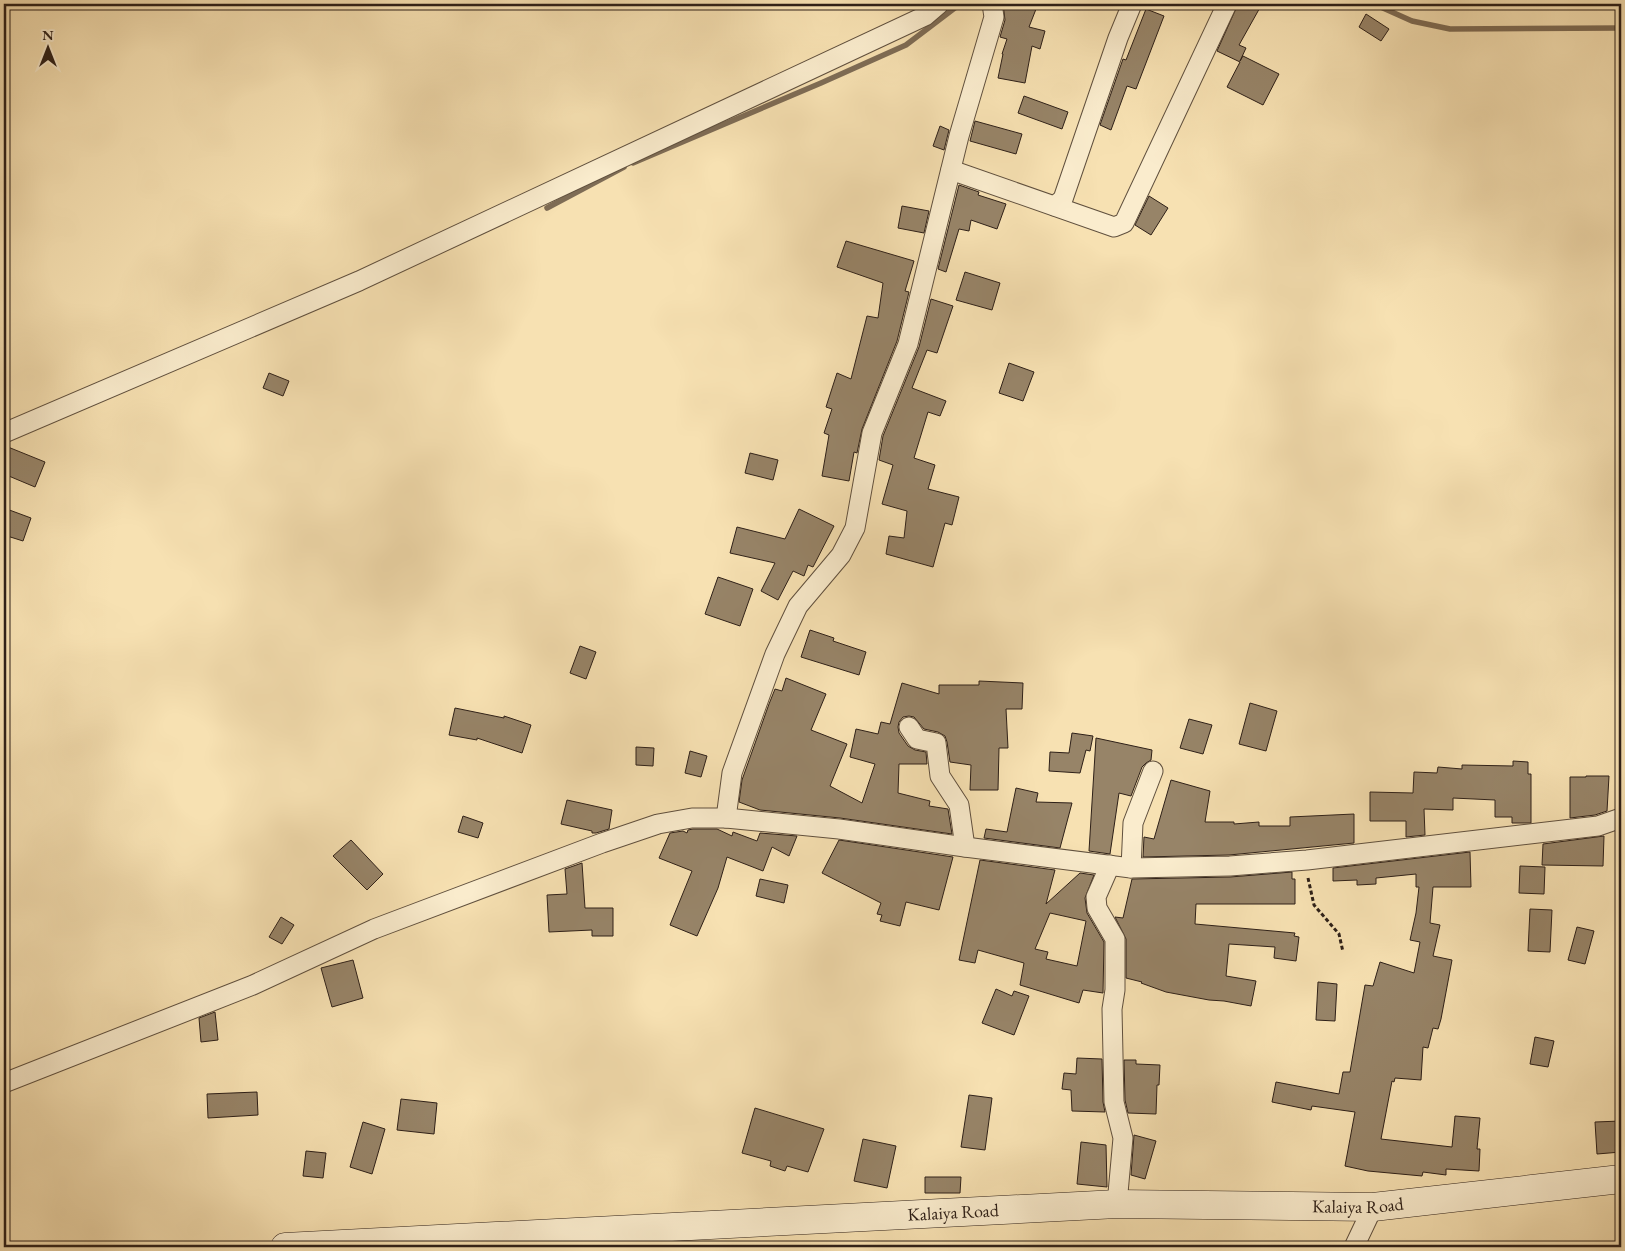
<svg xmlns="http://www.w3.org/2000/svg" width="1625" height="1251" font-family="'EB Garamond',serif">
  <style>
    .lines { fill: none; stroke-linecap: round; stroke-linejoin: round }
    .stream { stroke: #7e6c55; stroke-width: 5.5 }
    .building { fill: #978468; stroke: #2e2018; fill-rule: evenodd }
    .minor-casing { stroke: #60503e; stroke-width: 21 }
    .secondary-casing { stroke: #2e2018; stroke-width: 29 }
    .path { stroke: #2e2018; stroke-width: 3; stroke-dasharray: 4 2.5; stroke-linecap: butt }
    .minor { stroke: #faeccd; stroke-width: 19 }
    .secondary { stroke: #faeccd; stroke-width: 28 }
    .labels { text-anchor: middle; stroke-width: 4; stroke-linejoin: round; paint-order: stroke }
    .street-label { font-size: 18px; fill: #2e2018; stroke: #faeccd }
  </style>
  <rect width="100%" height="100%" fill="#f7e1b2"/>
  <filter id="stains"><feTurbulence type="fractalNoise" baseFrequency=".004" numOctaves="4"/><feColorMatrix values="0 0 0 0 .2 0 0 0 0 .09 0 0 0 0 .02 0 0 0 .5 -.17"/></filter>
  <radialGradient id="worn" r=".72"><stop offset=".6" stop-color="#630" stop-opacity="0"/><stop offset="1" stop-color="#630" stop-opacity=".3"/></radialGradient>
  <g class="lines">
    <g class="stream">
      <polyline points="1374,4 1412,21 1450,29 1621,28"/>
      <polyline points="633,163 821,83 906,45 960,4"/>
      <polyline points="547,208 624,167"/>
    </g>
  </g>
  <g class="building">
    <polygon points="1003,4 1038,4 1029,27 1045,31 1040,49 1032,46 1025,83 998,78 1003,54 1002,54 1007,39 1000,37 1005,20"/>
    <polygon points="1238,4 1262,4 1239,45 1246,48 1240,61 1243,56 1279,74 1263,105 1227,87 1240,62 1217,51"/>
    <polygon points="1146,9 1164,16 1136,89 1127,86 1111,130 1100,125 1123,59 1126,60"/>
    <polygon points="1366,14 1389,29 1381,41 1359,27"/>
    <polygon points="1024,96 1068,112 1062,129 1018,113"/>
    <polygon points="975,121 1022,134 1016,154 970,141"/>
    <polygon points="940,126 949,130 944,150 933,146"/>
    <polygon points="959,185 979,192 978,195 1006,204 997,229 971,220 969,231 959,229 946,272 938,269"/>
    <polygon points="1149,196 1168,208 1151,235 1135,225"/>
    <polygon points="902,206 929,211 924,233 898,228"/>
    <polygon points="846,241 914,261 905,291 909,292 897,341 862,429 857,453 854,452 849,481 822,476 829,435 824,433 832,409 826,407 837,373 851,379 867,316 878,318 883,283 837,267"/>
    <polygon points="965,272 1000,283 992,310 956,300"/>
    <polygon points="931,299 953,306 937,353 927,350 912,388 946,401 940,416 928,412 914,458 935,465 928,489 959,497 952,525 945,523 933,567 886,554 889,536 904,538 907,511 882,504 893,465 879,460 883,436 919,347"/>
    <polygon points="1009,363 1034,372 1023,401 999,393"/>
    <polygon points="269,373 289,381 283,396 263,388"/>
    <polygon points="8,447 45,462 35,487 4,474 4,457"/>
    <polygon points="750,453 778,460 773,480 745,473"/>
    <polygon points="4,508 31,518 23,541 4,535"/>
    <polygon points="799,509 834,526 813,567 808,565 804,576 793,571 778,600 761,591 775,563 730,553 737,527 785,539"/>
    <polygon points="718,577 753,589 740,626 705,614"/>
    <polygon points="810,630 834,638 833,641 866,652 859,675 801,657"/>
    <polygon points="580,646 596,652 586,679 570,673"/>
    <polygon points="786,678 826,694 811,730 847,744 830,786 862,803 875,764 850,757 856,729 878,734 881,722 890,724 902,683 939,694 939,685 979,685 979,681 1023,683 1022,709 1006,709 1008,748 999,748 998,790 970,790 971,765 950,762 947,742 945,736 938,732 924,729 914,717 909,716 903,717 899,722 898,727 899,733 908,746 915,750 926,752 927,764 899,764 898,793 930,801 929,806 948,809 952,834 840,818 760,810 739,802 742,780 769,704 775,689 782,691"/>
    <polygon points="1250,703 1277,711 1266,751 1239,744"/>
    <polygon points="455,708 504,718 504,716 531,725 522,753 477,738 477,740 449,735"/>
    <polygon points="1189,719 1212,725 1203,754 1180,748"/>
    <polygon points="1072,733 1093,736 1090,751 1086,750 1080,773 1049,771 1050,752 1069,753"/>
    <polygon points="1096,738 1152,750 1151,760 1146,763 1142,767 1131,796 1119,793 1110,854 1089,851"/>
    <polygon points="636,747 654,748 653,766 636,765"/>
    <polygon points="690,751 707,756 701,777 685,773"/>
    <polygon points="1513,761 1528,762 1528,774 1531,774 1531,823 1512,823 1512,817 1495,817 1495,800 1453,798 1453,810 1424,809 1425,835 1406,837 1406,821 1370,821 1370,792 1413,793 1414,772 1437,773 1438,767 1462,769 1462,765 1513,766"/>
    <polygon points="1586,776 1609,776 1607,811 1595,815 1570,818 1570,777 1586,777"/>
    <polygon points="1171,780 1210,791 1205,822 1234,822 1234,824 1259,822 1259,826 1290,826 1290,817 1354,814 1354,843 1229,855 1143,857 1144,837 1154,839"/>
    <polygon points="1016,788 1038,793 1036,802 1072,803 1060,848 984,838 986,829 1007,832"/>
    <polygon points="567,800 612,810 609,829 596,833 592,833 592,831 561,824"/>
    <polygon points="463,816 483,823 478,838 458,832"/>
    <polygon points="693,829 717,829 732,836 733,832 757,841 760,833 797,836 789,856 772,847 763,871 727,857 718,888 697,936 670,925 692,871 659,858 670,833 683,831 687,833 688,830"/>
    <polygon points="1604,836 1603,866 1542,865 1543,844"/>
    <polygon points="351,840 383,874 367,890 333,856"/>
    <polygon points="839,840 953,857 939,910 906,902 900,926 880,921 882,915 877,914 881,903 822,873"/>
    <polygon points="1470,852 1471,887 1433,887 1430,923 1440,925 1433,956 1452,960 1441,1019 1438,1029 1433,1028 1428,1048 1423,1047 1421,1080 1395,1078 1394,1082 1392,1081 1381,1139 1452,1147 1455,1116 1480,1118 1477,1149 1480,1149 1479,1171 1446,1169 1446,1175 1423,1172 1422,1176 1368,1171 1345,1166 1355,1112 1312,1106 1311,1110 1272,1102 1276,1082 1339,1094 1343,1072 1350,1072 1365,985 1373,986 1380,962 1414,973 1420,942 1410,940 1416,913 1419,887 1416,887 1416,874 1376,878 1376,884 1357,885 1357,880 1333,881 1333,868"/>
    <path d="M980,860L1055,870L1046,904L1080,873L1094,875L1085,898L1087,913L1104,942L1103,993L1083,990L1079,1003L1020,985L1024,963L978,950L975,963L959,960ZM1050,913L1086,921L1077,966L1046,959L1048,952L1035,949Z"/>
    <polygon points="582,863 585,908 613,908 613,936 592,936 592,930 549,932 547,895 567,894 565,869"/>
    <polygon points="1520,866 1545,867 1544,894 1519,893"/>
    <polygon points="1292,872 1292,879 1295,879 1295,904 1196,904 1195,924 1295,933 1294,936 1299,937 1296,961 1274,958 1275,947 1229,944 1226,976 1256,981 1251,1006 1224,1001 1209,1000 1166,992 1141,983 1142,982 1126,978 1126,939 1115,917 1123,918 1132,879 1230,877"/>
    <polygon points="760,879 788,885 784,903 756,896"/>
    <polygon points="1530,909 1552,910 1550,952 1528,951"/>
    <polygon points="281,917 294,925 282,944 269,937"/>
    <polygon points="1577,927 1594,931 1585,964 1568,960"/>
    <polygon points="353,960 363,998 332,1007 321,968"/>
    <polygon points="1318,982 1337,984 1335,1021 1316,1020"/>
    <polygon points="996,989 1012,996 1014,991 1029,996 1014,1035 982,1023"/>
    <polygon points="215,1012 218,1040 201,1042 199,1018"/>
    <polygon points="1535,1037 1554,1041 1548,1067 1530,1064"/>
    <polygon points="1077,1058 1102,1059 1103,1102 1105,1112 1072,1111 1071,1090 1062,1089 1064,1073 1076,1074"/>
    <polygon points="1124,1060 1136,1060 1136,1064 1160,1065 1159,1085 1157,1085 1156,1114 1128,1113 1125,1100"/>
    <polygon points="257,1092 258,1115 208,1118 207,1094"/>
    <polygon points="969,1095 992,1098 985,1150 961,1147"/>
    <polygon points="401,1099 437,1103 434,1134 397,1130"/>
    <polygon points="755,1108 824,1129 808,1172 787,1166 785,1171 770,1166 771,1161 742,1153"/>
    <polygon points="1621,1121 1621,1152 1597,1154 1595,1122"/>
    <polygon points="363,1122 385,1129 372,1174 350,1167"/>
    <polygon points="1134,1135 1156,1141 1145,1179 1131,1175"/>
    <polygon points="863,1139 896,1146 887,1188 854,1181"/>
    <polygon points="1081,1142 1106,1145 1107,1187 1077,1184"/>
    <polygon points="306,1151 326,1153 323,1178 303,1176"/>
    <polygon points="925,1177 961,1177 960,1193 925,1193"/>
  </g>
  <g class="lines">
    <g class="minor-casing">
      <g id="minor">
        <polyline points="951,170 1114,227 1124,223 1227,4"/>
        <polyline points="1055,206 1063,199 1118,38 1132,4"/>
        <polyline points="4,433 359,281 925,16 939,4"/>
        <polyline points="909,727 917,739 936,743 940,776 959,805 965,847"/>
        <polyline points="726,818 732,773 775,654 798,606 841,555 855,528 872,433 908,344 959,136 994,17 992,4"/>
        <polyline points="1110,865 1096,897 1097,908 1115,939 1115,990 1112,1009 1114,1102 1123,1138 1117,1204"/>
        <polyline points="1131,868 1133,823 1153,771"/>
        <polyline points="4,1083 253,985 374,929 602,843 658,824 692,818 726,818 839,829 965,847 1131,868 1230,866 1307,860 1598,826 1621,818"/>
        <polyline points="1354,1247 1373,1207"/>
      </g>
    </g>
    <g class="secondary-casing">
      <g id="secondary">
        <path id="s1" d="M285,1247L1117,1204L1373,1207L1621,1179"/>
      </g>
    </g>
    <polyline class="path" points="1308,878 1314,905 1339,934 1343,952"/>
    <use href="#minor" class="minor"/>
    <use href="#secondary" class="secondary"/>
  </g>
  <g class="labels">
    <g class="street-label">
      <text dy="6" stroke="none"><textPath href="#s1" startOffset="1074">Kalaiya Road</textPath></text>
      <text dy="6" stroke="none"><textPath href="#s1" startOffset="669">Kalaiya Road</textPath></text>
    </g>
  </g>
  <rect width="1625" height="1251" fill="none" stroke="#f7e1b2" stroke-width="20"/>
  <rect x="5" y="5" width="1615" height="1241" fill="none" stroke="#2e2018" stroke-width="2.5"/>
  <rect x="10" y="10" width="1605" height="1231" fill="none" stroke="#2e2018"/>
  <g transform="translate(48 48)" stroke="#faeccd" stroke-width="4" paint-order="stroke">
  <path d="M0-4L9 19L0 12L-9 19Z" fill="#2e2018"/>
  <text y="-8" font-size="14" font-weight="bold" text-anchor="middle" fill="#2e2018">N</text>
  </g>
  <rect width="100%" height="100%" filter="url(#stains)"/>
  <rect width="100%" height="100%" fill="url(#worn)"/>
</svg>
